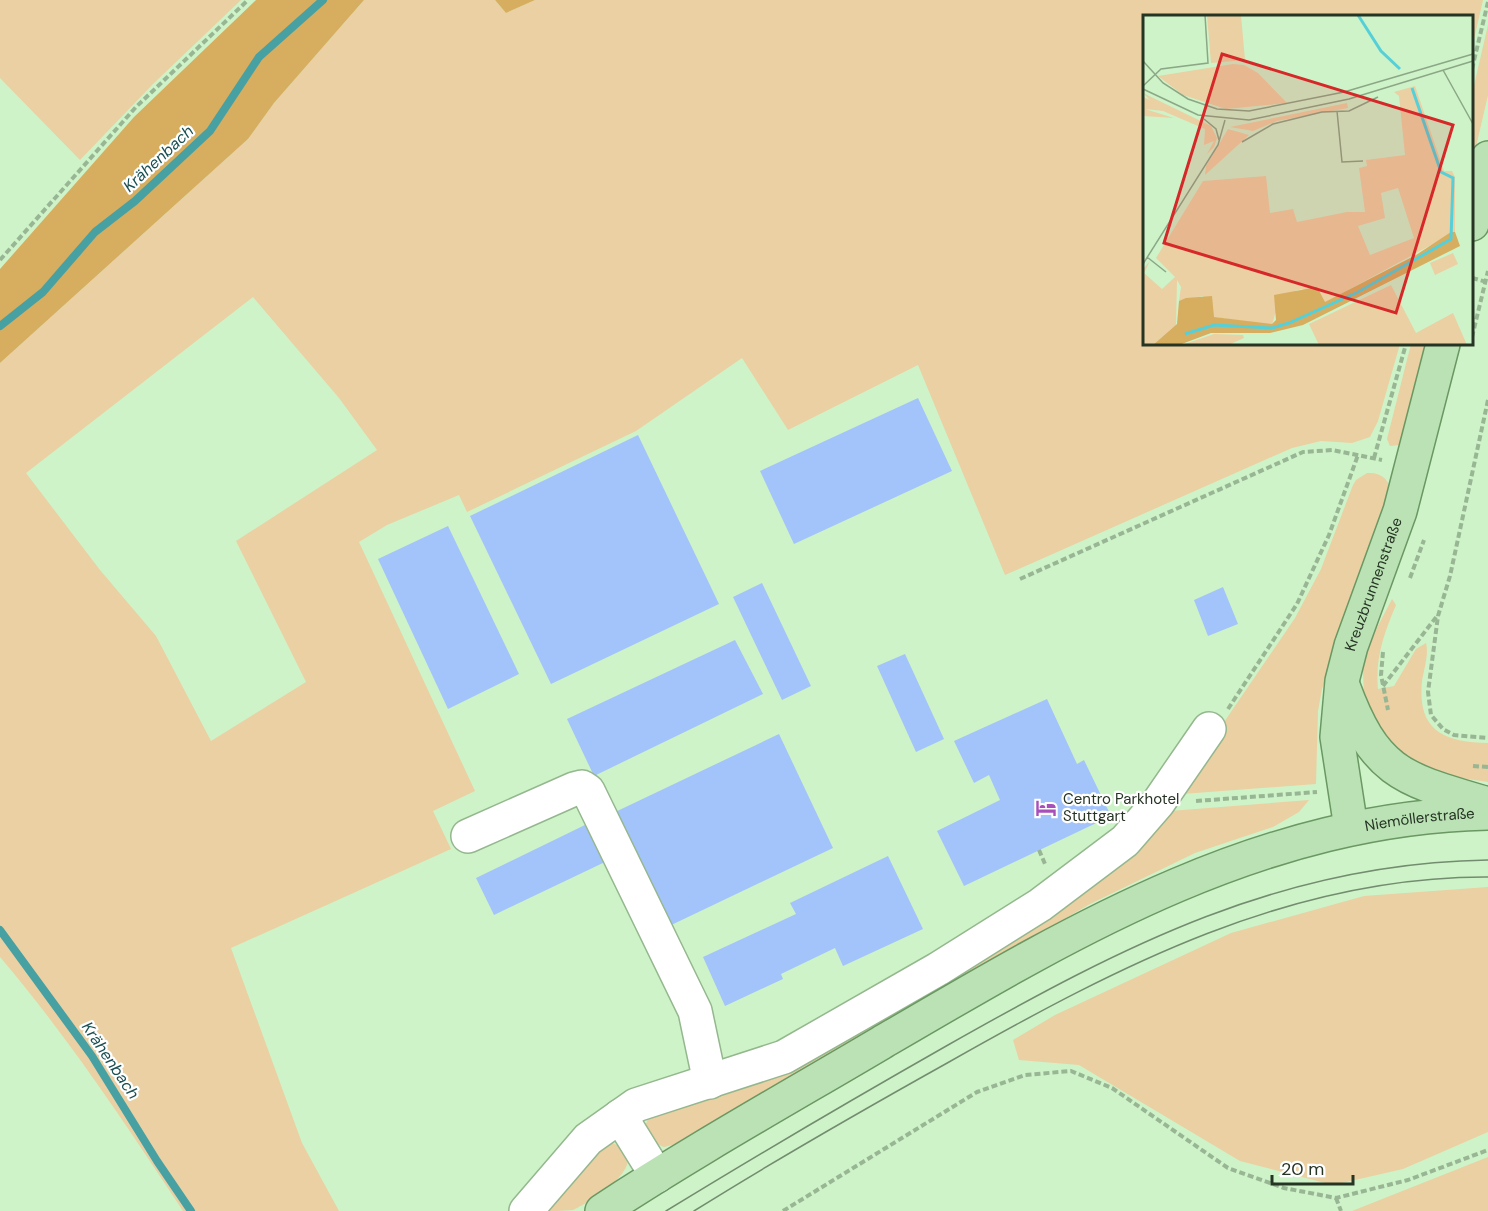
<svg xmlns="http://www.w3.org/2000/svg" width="1488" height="1211" font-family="'DM Sans',sans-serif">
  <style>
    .green { fill: #ead0a3; fill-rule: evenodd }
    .forest { fill: #d7ad5f }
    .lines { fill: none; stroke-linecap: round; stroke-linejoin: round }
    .stream { stroke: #47a1a2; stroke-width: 8 }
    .building { fill: #a3c3fb }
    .minor-casing { stroke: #94b78e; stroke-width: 36 }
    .major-casing { stroke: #6a9862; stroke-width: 36 }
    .path { stroke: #99b694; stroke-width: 4; stroke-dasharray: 6 3; stroke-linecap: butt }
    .minor { stroke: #fff; stroke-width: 33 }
    .major { stroke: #bbe2b5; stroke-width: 33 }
    .tram { stroke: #738c6f; stroke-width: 1.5 }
    .labels { text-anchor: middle; stroke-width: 4.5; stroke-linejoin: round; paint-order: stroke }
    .street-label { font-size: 15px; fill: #263424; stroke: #fff }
    .poi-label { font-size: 15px; fill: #263424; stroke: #fff; text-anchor: start }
    .water-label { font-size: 16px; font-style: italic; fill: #1a5053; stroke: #fff }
    .inset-river { fill: none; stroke: #55d0d8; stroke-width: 3 }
    .inset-road { fill: none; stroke: #8ba786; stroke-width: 1.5 }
    .view { fill: #d62828; fill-opacity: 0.15; stroke: #d62828; stroke-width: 3 }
    .inset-edge { fill: none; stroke: #263424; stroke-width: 3 }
  </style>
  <rect width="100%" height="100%" fill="#cef3c8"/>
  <g class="green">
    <polygon points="0,0 241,0 153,84 80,160 0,78"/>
    <path d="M364,0H495L506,13L535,0H1483L1472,48V16H1144V344H1400L1378,421L1370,437L1352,443L1321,441L1292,448L1005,575L918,365L788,430L742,358L636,431L467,512L459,495L387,525L359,542L475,791L433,811L451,849L231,948L302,1143L339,1211H183C125,1123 68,1037 0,957V363L248,139L274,103ZM253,297L339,398L377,450L236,541L306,682L211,741L156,636L100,570L26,473Z"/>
    <polygon points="1488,25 1488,95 1472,164 1472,94"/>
    <polygon points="1411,344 1428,344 1400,445 1390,446 1387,439"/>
    <path d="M1367,473C1382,472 1390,480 1391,494L1322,689L1318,711L1316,784L1182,794L1179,788L1295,618L1321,569L1353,485L1356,480Z"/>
    <path d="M1392,599L1396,605C1384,633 1375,658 1378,689L1394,686L1416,649L1426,643C1429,654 1424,669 1422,681C1417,731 1444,742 1488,743V782L1434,774L1389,747L1364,699L1363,669L1370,641Z"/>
    <polygon points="1309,800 1299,812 1273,827 1195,853 1090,904 676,1144 664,1147 654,1143 645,1126 650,1114 719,1092 1170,811"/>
    <polygon points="1488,887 1488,1132 1403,1169 1333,1185 1240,1161 1079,1065 1019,1060 1013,1040 1055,1015 1231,933 1364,896"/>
    <path d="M609,1142C661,1158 592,1201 573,1210C564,1211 550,1211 540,1211L592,1152Z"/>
    <polygon points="1488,1157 1488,1211 1352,1211"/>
  </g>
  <g class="forest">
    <polygon points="256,0 364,0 274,103 248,139 0,363 0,269 134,117"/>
    <polygon points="495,0 535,0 506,13"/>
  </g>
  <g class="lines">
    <g class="stream">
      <polyline points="0,326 43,292 95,232 135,201 210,131 259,57 323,0"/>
      <polyline points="0,930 92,1056 157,1161 191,1211"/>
    </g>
  </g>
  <g class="building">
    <polygon points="918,398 952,471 794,544 760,471"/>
    <polygon points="638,435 719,604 551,684 470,516"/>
    <polygon points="448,526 519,674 448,709 378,559"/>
    <polygon points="762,583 811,686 782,700 733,597"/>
    <polygon points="1223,587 1238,624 1208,636 1194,600"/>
    <polygon points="735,640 763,694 594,776 567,719"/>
    <polygon points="905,654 944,739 916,752 877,666"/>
    <polygon points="1047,699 1077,764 1084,760 1111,816 964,886 937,831 1000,800 989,775 974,783 954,741"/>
    <polygon points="779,734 833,848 665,928 611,814"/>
    <polygon points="587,824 605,862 494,915 476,878"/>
    <polygon points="888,856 923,929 843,966 835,948 781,974 783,979 725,1006 703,957 796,914 790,903"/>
  </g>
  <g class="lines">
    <g class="minor-casing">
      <g id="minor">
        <polyline points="468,836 574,789 582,787 588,791 695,1011 710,1082"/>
        <polyline points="620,1116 657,1176"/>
        <polyline points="526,1211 588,1139 636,1105 784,1057 938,969 1040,905 1125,841 1158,803 1209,729"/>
      </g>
    </g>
    <g class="major-casing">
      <g id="major">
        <polyline points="1472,224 1488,158"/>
        <path d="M1343,686C1375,774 1403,779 1488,804"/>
        <path id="s1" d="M1351,828L1337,737L1342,681L1351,646L1400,511L1443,344"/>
        <path id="s2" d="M602,1211C693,1151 788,1098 881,1043C1072,931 1260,818 1488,813"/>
      </g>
    </g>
    <g class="path">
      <polyline points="1472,69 1488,2"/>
      <polyline points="0,260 136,107 248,0"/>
      <polyline points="1472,278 1487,282"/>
      <polyline points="1472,337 1488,271"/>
      <polyline points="1488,400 1450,576 1438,616 1428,692 1431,715 1443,729 1454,735 1488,738"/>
      <polyline points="1374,458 1406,344"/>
      <polyline points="1410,578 1424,540"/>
      <polyline points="1020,579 1303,452 1332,450 1382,460"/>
      <polyline points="1383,652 1381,675 1388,710"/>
      <polyline points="1383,686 1437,616"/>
      <polyline points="1228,709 1297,604 1329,535 1358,455"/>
      <polyline points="1473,766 1488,767"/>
      <polyline points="1196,801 1317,792"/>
      <polyline points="1039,850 1045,864"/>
      <polyline points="1336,1198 1341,1211"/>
      <polyline points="783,1211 977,1092 1025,1075 1071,1071 1112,1088 1228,1168 1284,1188 1336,1198 1408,1180 1488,1150"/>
    </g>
    <use href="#minor" class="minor"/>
    <use href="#major" class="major"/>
    <g class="tram">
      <path d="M666,1211C759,1154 853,1099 948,1045C1123,946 1282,863 1488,860"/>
      <path d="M694,1211C777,1159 863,1110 949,1062C1117,967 1290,876 1488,877"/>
    </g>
  </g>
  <defs>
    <g id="hotel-bare" transform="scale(1.62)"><path d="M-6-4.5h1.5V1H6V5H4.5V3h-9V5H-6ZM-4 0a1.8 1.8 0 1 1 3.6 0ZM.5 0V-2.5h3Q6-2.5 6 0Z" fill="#a94fba" stroke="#fff" stroke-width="2.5" paint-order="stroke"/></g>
  </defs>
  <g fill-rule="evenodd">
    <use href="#hotel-bare" x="1046" y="808"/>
  </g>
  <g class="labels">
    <g class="street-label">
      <text dy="5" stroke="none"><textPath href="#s1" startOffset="250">Kreuzbrunnenstraße</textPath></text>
      <text dy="5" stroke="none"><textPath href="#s2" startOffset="914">Niemöllerstraße</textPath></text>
    </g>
    <g class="poi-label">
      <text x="1063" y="804">Centro Parkhotel<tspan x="1063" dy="17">Stuttgart</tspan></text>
    </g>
    <g class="water-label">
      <text transform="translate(158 158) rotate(-43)" y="6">Krähenbach</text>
      <text transform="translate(111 1060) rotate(56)" y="6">Krähenbach</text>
    </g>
  </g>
  <g transform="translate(1143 15)">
    <rect width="330" height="330" fill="#cef3c8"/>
    <path d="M64,0H98L102,45L68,48ZM90,49L101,50L115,58L144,88L83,94L40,80L15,61ZM272,71L301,156H309L312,162V217L181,288L159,274L152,276L132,299L129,310L70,302L60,281L36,286L38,272L34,265L33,310L10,330H0V254L7,246L1,258L19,274L32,262L13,243L60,166L123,161L127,198L150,194L154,207L204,197H222L216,153L224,151L223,145L262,140L256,81L251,77ZM255,173L271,223L227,240L215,211L242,203L238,178ZM0,78L68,111L74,123L71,132L64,139L71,126L61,130L62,114L20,96L2,94L31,103L0,101V82L7,85ZM204,88L205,93L134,106L110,116L87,112ZM85,114L106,120L62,160L63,151ZM310,238L315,249L292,260L287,248ZM248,270L273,318L310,298L324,330H176L166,309ZM71,319L100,320L101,323L85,330H39Z" fill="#ead0a3" fill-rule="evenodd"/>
    <path d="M308,217H312L317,231L160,310L127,318H68L36,330H10L34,309L36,286L43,283L69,281L71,302L129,309L133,305L131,280L174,272L182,287L273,240Z" fill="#d7ad5f"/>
    <path class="inset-river" d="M215,0L238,36L257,54M42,319L71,310L129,313L146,308L215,277L308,224L310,163L298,157L269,73"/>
    <path class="inset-road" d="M0,46L20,68L45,84L74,94L106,96L201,77L330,39M300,55L330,109M0,71L18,54L65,48L62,0M0,74L55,100L106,105L206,84L330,46M194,96L199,147L220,146M61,104L73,114L76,125M99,127L130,109L179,97L206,96L235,82M4,242L23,257M0,249L75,130L82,105"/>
    <path class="view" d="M79,39L310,110L253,298L21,228Z"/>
    <rect width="330" height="330" class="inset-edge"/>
  </g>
  <path d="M1272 1175v9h81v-9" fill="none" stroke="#263424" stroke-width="3"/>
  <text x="1281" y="1175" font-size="18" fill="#263424" stroke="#ffffff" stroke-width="4.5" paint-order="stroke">20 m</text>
</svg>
